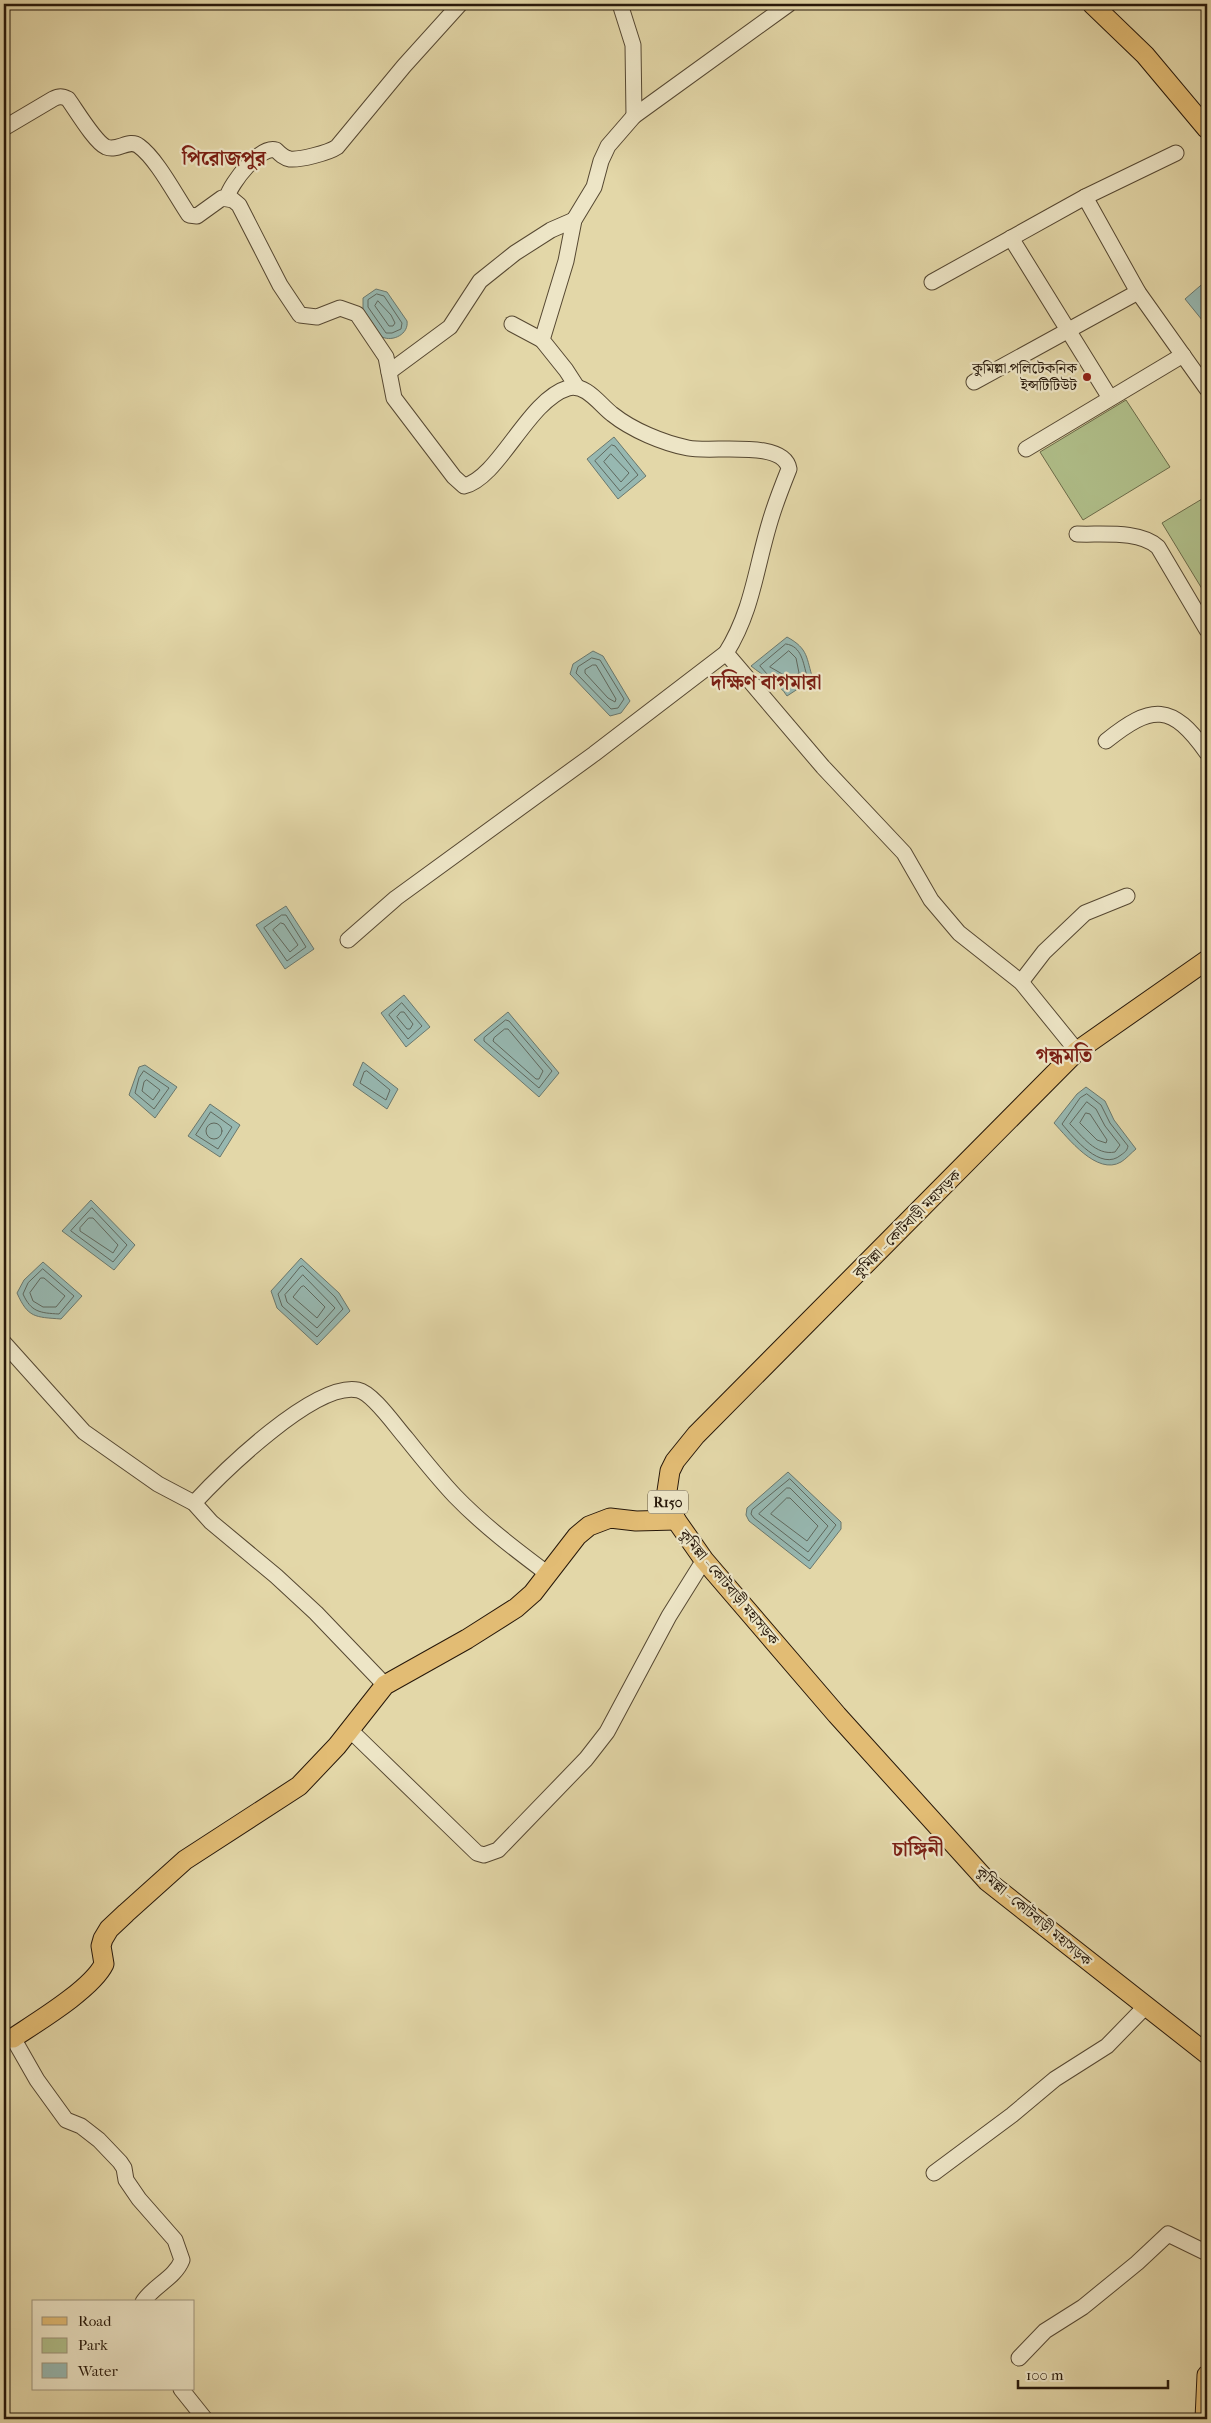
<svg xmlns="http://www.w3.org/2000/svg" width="1211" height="2423" font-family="'IM FELL French Canon','Noto Serif Bengali',serif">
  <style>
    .green { fill: #b0bf8a; stroke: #6c6c4a }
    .water { fill: #97b8b1; stroke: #6a786e }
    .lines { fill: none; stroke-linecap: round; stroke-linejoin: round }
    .shore { stroke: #5f685e; stroke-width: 1 }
    .minor-casing { stroke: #564832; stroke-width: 17 }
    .major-casing { stroke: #27180a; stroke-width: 21 }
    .minor { stroke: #ede5c6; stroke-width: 15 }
    .major { stroke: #e2bc74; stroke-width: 19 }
    .poi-dot { fill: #8f2418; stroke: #ede5c6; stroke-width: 2 }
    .labels { text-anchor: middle; stroke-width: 4.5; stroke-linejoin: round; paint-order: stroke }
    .shield { fill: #ede5c6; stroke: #625642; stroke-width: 1 }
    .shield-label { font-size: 14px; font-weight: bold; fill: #27180a }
    .poi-label { font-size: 15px; fill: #27180a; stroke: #ede5c6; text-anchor: end }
    .street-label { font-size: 15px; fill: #27180a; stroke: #ede5c6 }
    .district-label { font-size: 20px; font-weight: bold; fill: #7a1f14; stroke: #ede5c6 }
  </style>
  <rect width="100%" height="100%" fill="#e3d7a8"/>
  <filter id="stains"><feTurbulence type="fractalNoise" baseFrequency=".004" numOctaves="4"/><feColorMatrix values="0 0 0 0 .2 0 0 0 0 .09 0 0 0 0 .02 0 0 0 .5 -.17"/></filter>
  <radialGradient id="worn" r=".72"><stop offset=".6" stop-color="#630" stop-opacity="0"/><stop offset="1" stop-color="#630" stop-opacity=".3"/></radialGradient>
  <g class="green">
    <polygon points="1126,400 1170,467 1083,520 1040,452"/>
    <polygon points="1207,496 1207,597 1162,523"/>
  </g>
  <g class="water">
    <polygon points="1207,280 1207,326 1185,299"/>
    <path d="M376,289L387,292L407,321C409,334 393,342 382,337L363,309V298Z"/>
    <polygon points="614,437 646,476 618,499 587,459"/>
    <path d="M787,637C809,649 806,658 813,679L787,696C779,683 763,676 751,666Z"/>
    <polygon points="593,651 603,656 630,701 621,713 610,716 570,674 573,664"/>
    <polygon points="286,906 314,949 285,969 256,925"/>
    <polygon points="404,995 430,1027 406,1047 381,1013"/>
    <polygon points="508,1012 559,1073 539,1097 474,1040"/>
    <polygon points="363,1062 398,1089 387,1109 353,1085"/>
    <polygon points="145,1065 177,1087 155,1118 129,1095 139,1067"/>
    <path d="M1086,1087L1105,1101L1114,1120L1136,1149C1131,1153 1126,1159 1121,1162C1097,1176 1068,1138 1054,1123L1077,1094Z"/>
    <polygon points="210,1104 240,1125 220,1157 188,1136"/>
    <polygon points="91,1200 135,1245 114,1270 62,1231"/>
    <polygon points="301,1258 339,1293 350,1311 317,1345 277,1308 271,1291"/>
    <path d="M43,1262L82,1296L61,1319C35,1317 28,1318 17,1293L24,1280Z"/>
    <polygon points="788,1472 841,1522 841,1529 810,1569 749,1521 746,1515 747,1508"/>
  </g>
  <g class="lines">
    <g class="shore">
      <polygon points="377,294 384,296 402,323 401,329 392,333 386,333 368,307 368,300"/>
      <polygon points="378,301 391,315 395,323 393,326 389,326 375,306"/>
      <polygon points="612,445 615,446 638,475 620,491 595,461"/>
      <polygon points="611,454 629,473 621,482 604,462"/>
      <path d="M786,644C802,646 803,663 807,676L789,688L767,674L760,666Z"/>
      <polygon points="789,651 796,658 799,673 791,679 770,667"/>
      <polygon points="592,658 600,660 624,699 618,708 611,709 576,673 578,667"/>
      <polygon points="593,665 596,665 616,699 615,702 608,698 585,673 585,670"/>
      <polygon points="282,915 286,915 306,947 287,961 264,928"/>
      <polygon points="281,923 284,924 298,945 290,952 273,930"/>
      <polygon points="402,1003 422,1026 408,1039 389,1015"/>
      <polygon points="401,1012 404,1012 413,1024 410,1029 407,1029 397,1017"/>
      <polygon points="506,1020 509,1021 552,1071 539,1088 484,1041 484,1038"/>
      <polygon points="505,1029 508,1029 543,1071 539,1079 536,1079 493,1041 494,1038"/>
      <polygon points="144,1071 169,1088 154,1109 135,1093 139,1078"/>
      <polygon points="367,1071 390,1090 386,1100 360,1083 364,1072"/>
      <polygon points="147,1080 160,1090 153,1100 142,1091 144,1082"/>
      <path d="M1087,1094L1101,1105L1110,1123L1128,1146C1127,1151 1125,1152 1121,1155C1101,1172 1074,1138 1062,1124L1080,1098Z"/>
      <path d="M1087,1102L1096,1109L1105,1126L1120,1145L1115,1152C1096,1156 1082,1136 1070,1124Z"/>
      <polygon points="211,1112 232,1127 218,1149 196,1135"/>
      <polygon points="1086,1113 1090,1114 1107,1140 1106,1143 1097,1140 1080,1123"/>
      <circle cx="214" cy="1131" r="8"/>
      <polygon points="92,1208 127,1245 113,1262 71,1231"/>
      <polygon points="89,1218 93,1218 118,1245 113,1253 80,1231 80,1228"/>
      <polygon points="303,1266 335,1297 343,1309 317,1337 282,1306 278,1294 300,1267"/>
      <path d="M43,1269L74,1296L59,1314C40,1313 31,1312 23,1294L28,1283Z"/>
      <polygon points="303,1275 335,1308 317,1328 287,1302 285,1295"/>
      <polygon points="41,1278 44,1278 65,1296 56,1307 43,1307 33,1301 30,1293"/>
      <polygon points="304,1286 325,1307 317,1318 293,1297 301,1287"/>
      <polygon points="790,1479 836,1525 809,1561 754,1518 751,1514 752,1510"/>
      <polygon points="787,1488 790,1488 828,1526 808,1552 759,1514"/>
      <polygon points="787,1498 790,1498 818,1526 807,1541 771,1514"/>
    </g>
    <g class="minor-casing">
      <g id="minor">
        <polyline points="620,4 633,45 634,116"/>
        <path d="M4,128L53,99C59,96 62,96 68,99C76,110 95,142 106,147C118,152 129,138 139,146C157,159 176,196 189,215L197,216L222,198L233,200L239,205L280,285L300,315L317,317L340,308L357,314L386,357L394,398L454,477L464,486C499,478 528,400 568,388C586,383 600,405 612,414C632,430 663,443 688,448C711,453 784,439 789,469C783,484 777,499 772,515C756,564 754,608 726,653L823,767L904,853L931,900L959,933L1021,982L1077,1051"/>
        <path d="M227,197C231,183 260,145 276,150C280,154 284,158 290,159C300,160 328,153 337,147L404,66L460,4"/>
        <polyline points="1085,197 1138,292 1207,389"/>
        <polyline points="1011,238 1110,398"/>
        <polyline points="932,282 1085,197 1176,153"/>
        <polyline points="512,324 542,340"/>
        <polyline points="389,372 450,327 480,281 515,253 551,230 574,220"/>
        <polyline points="974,382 1138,292"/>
        <polyline points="577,387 566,370 542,340 566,261 574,220 594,187 601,161 608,146 634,116 789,4"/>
        <polyline points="1026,449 1183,355"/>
        <path d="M1077,534C1102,535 1139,530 1158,547L1207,630"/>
        <path d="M1106,741C1152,704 1172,703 1207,753"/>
        <polyline points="348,940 396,898 594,754 726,653"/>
        <polyline points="1021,982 1044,952 1085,913 1127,896"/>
        <polyline points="4,1343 84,1432 158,1484 194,1503 211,1522 276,1576 316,1613 385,1685"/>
        <path d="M194,1503C222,1473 315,1381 358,1390C373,1393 396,1427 406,1438C422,1458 438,1478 455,1496C483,1525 516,1550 548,1574"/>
        <polyline points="350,1730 477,1853 484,1855 498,1850 586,1759 607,1732 669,1616 704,1560"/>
        <path d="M13,2038L37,2080L66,2120L81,2126L99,2140L120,2162L124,2168L126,2180L139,2199L175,2240L182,2260C175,2278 153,2286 143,2302"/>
        <polyline points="934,2173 1012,2115 1055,2079 1107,2046 1145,2007"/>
        <polyline points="1019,2358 1045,2331 1083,2307 1137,2263 1168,2234 1207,2253"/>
        <polyline points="181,2389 205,2419"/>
      </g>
    </g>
    <g class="major-casing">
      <g id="major">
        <polyline points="1092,4 1145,55 1207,129"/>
        <polyline points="1207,960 1077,1051 696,1435 675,1461 670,1471 667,1491 669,1504 676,1520 704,1560 837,1715 987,1881 1207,2054"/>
        <path d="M4,2038H13C37,2022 92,1989 104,1964L101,1946L103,1939L109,1929L126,1913L185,1860L299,1786L337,1746L385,1685L467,1639L516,1608L533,1593L577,1536L589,1526L610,1518L636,1521L676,1520"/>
        <polyline points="1205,2419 1207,2375"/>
      </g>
    </g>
    <use href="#minor" class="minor"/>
    <use href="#major" class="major"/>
  </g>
  <circle class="poi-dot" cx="1087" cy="377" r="5"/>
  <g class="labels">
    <rect class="shield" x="648" y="1490.5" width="40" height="23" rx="4"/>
    <g class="shield-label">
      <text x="668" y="1507">R150</text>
    </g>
    <g class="poi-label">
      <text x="1077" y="373">কুমিল্লা পলিটেকনিক<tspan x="1077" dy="17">ইন্সটিটিউট</tspan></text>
    </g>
    <g class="street-label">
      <text transform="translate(907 1224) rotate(-45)" y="5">কুমিল্লা - কোটবাড়ী মহাসড়ক</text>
      <text transform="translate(729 1587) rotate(50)" y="5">কুমিল্লা - কোটবাড়ী মহাসড়ক</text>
      <text transform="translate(1034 1916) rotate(40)" y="5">কুমিল্লা - কোটবাড়ী মহাসড়ক</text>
    </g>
    <g class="district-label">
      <text x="224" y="165">পিরোজপুর</text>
      <text x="766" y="689">দক্ষিণ বাগমারা</text>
      <text x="1064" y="1062">গন্ধমতি</text>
      <text x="918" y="1856">চাঙ্গিনী</text>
    </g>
  </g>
  <rect width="1211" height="2423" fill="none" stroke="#e3d7a8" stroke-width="20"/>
  <rect x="5" y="5" width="1201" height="2413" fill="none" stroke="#27180a" stroke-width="2.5"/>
  <rect x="10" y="10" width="1191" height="2403" fill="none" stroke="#27180a"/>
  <rect x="32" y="2300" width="162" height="90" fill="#ede5c6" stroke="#9e937b"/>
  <rect x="42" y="2317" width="25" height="8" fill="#e2bc74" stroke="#9e937b"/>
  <text x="78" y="2326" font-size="15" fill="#27180a">Road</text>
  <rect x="42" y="2338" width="25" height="15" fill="#b0bf8a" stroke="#9e937b"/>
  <text x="78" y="2350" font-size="15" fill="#27180a">Park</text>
  <rect x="42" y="2363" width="25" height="15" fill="#97b8b1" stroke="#9e937b"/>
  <text x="78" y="2376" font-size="15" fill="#27180a">Water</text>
  <path d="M1018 2380v8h150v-8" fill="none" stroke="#27180a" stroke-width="2.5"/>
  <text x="1026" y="2380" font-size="15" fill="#27180a" stroke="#ede5c6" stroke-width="4" paint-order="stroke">100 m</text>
  <rect width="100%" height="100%" filter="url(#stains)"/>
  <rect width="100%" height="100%" fill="url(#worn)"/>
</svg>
